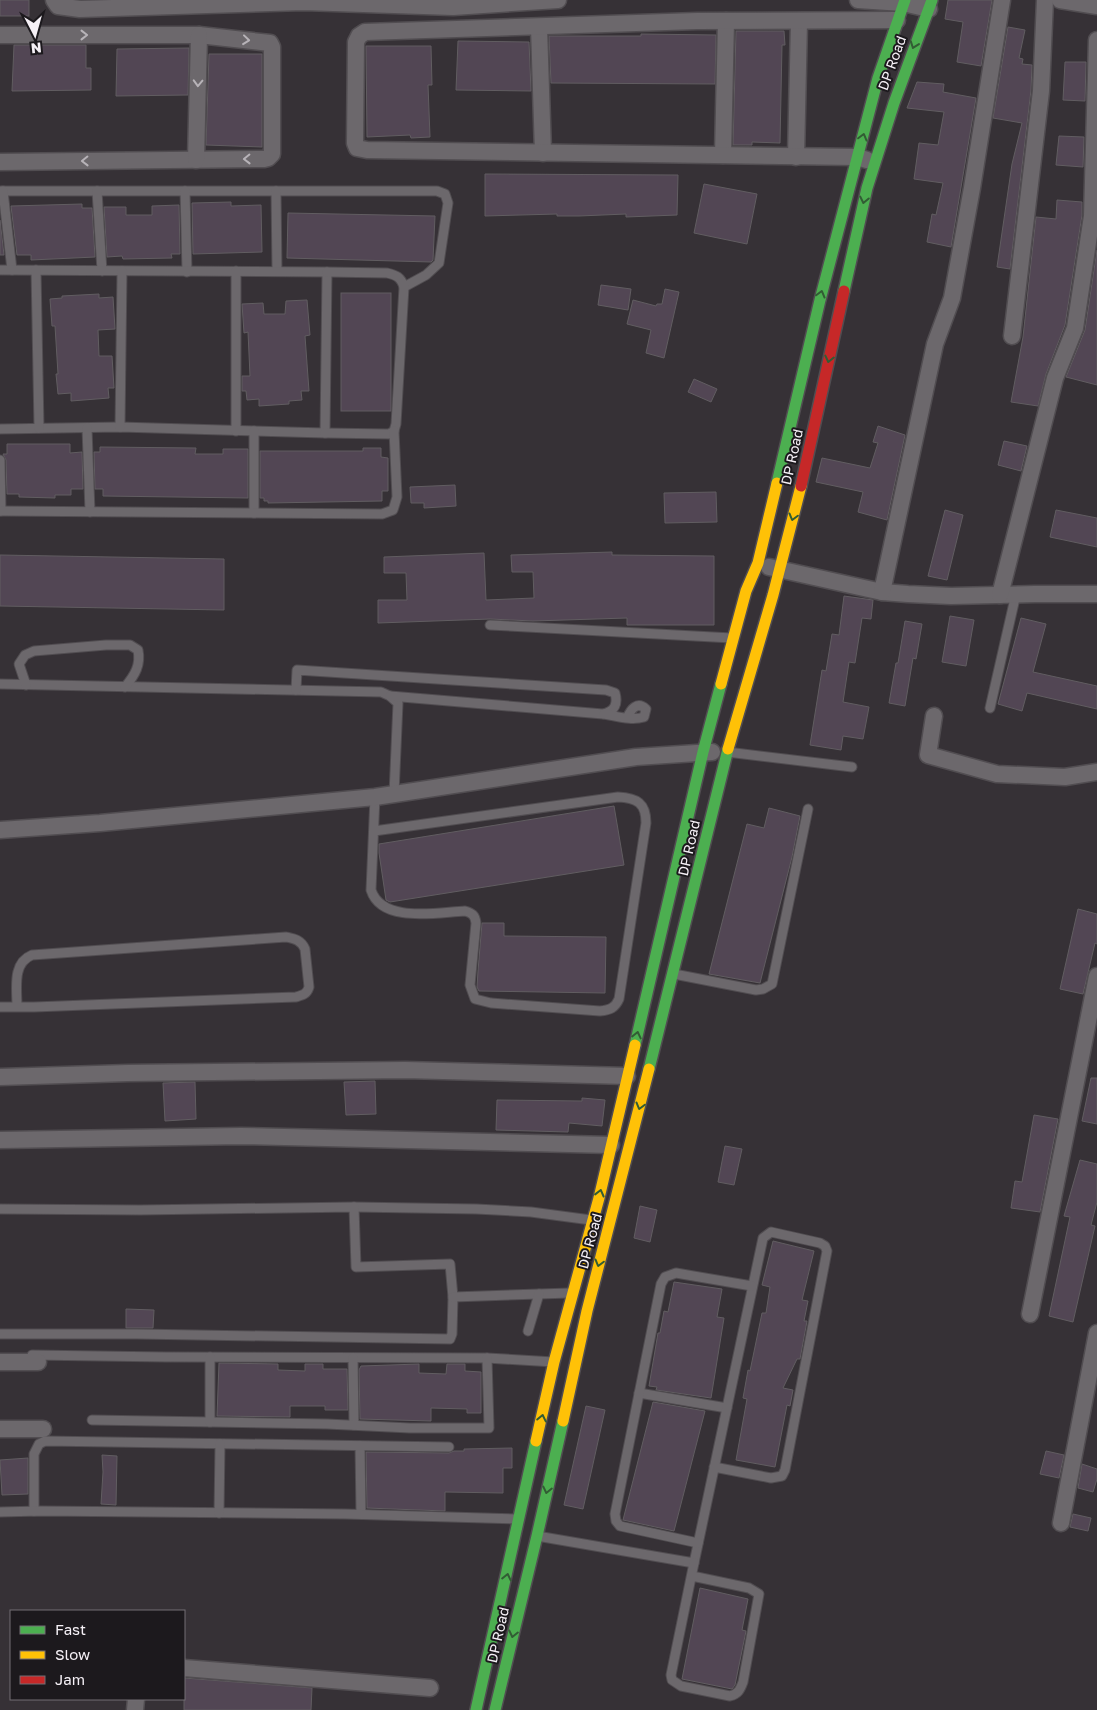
<svg xmlns="http://www.w3.org/2000/svg" width="1097" height="1710" font-family="'Golos Text',sans-serif">
  <style>
    .building { fill: #524654; stroke: #615d61 }
    .lines { fill: none; stroke-linecap: round; stroke-linejoin: round }
    .lane-casing { stroke: #514d51; stroke-width: 11 }
    .street-casing { stroke: #514d51; stroke-width: 19 }
    .fast-casing { stroke: #514d51; stroke-width: 14 }
    .slow-casing { stroke: #514d51; stroke-width: 14 }
    .jam-casing { stroke: #514d51; stroke-width: 14 }
    .lane { stroke: #6c686c; stroke-width: 9 }
    .street { stroke: #6c686c; stroke-width: 16 }
    .fast { stroke: #4caf50; stroke-width: 11 }
    .slow { stroke: #ffc107; stroke-width: 11 }
    .jam { stroke: #c62828; stroke-width: 11 }
    .oneway { stroke: #b7b3b8 }
    .oneway2 { stroke: #325c34 }
    .labels { text-anchor: middle; stroke-width: 4; stroke-linejoin: round; paint-order: stroke }
    .street-label { font-size: 14px; fill: #f5f0f6; stroke: #1c191d }
  </style>
  <rect width="100%" height="100%" fill="#363136"/>
  <g class="building">
    <rect x="0" y="0" width="29" height="16"/>
    <polygon points="948,0 992,0 981,66 957,62 963,22 945,19"/>
    <polygon points="1008,27 1025,30 1019,58 1023,59 1022,64 1032,65 1031,90 1010,269 997,267 1012,164 1022,123 993,118"/>
    <polygon points="736,31 784,31 785,45 782,45 780,143 752,142 752,145 733,145"/>
    <polygon points="641,34 716,35 715,84 551,83 549,36 641,36"/>
    <polygon points="458,41 529,42 531,91 456,90"/>
    <polygon points="14,45 86,45 86,68 91,68 91,90 12,91"/>
    <polygon points="366,46 431,46 432,85 428,85 430,137 411,138 410,135 367,137"/>
    <polygon points="189,48 188,95 116,96 117,49"/>
    <polygon points="209,54 262,54 262,147 206,145"/>
    <polygon points="1065,62 1086,62 1085,101 1063,100"/>
    <polygon points="917,82 944,84 943,92 976,98 951,247 927,242 932,214 936,215 943,183 914,179 919,143 938,145 944,112 907,108"/>
    <polygon points="1059,136 1084,137 1083,167 1056,165"/>
    <polygon points="485,174 678,175 677,215 626,217 626,214 579,216 557,216 557,214 485,216"/>
    <polygon points="704,184 757,194 747,244 694,233"/>
    <polygon points="1057,200 1082,202 1082,215 1065,325 1046,374 1038,406 1011,402 1023,337 1036,217 1056,219"/>
    <polygon points="231,202 231,206 261,205 262,252 193,254 192,203"/>
    <polygon points="82,204 82,208 92,208 95,257 31,260 31,255 17,255 11,206"/>
    <polygon points="179,205 180,254 171,254 172,258 123,259 122,256 107,257 104,207 126,207 126,215 152,215 152,206"/>
    <polygon points="288,213 435,216 433,260 431,262 287,258"/>
    <polygon points="0,220 4,255 0,255"/>
    <polygon points="1097,250 1097,385 1066,377 1085,330"/>
    <polygon points="601,285 631,289 628,310 598,305"/>
    <polygon points="665,289 679,292 664,358 646,353 651,330 627,324 633,300 656,306 657,304 662,304"/>
    <rect x="341" y="293" width="50" height="118"/>
    <polygon points="99,294 99,298 113,297 115,329 98,330 99,356 112,356 114,388 108,388 109,398 71,401 71,393 58,394 56,374 58,374 55,326 52,326 50,299 62,298 62,296"/>
    <polygon points="307,300 310,335 305,336 309,391 301,391 302,400 289,401 289,404 259,406 259,399 247,400 246,391 242,391 242,376 250,376 248,332 244,333 242,304 263,303 264,314 285,314 286,301"/>
    <polygon points="694,379 717,389 711,402 688,392"/>
    <polygon points="878,426 905,435 887,520 858,512 863,492 816,482 822,458 870,468 878,443 873,442"/>
    <polygon points="1004,441 1027,446 1021,471 998,465"/>
    <polygon points="7,444 70,444 70,453 82,452 83,489 71,489 71,495 55,495 55,498 19,497 19,494 7,494 6,460 3,454 7,454"/>
    <polygon points="100,447 196,448 195,454 223,454 223,449 248,449 248,498 103,496 103,489 95,489 94,452 100,452"/>
    <polygon points="363,448 381,448 381,457 388,458 388,491 382,491 382,501 268,503 268,501 264,501 264,498 260,498 260,451 363,451"/>
    <polygon points="455,485 456,506 424,508 424,503 411,503 410,487"/>
    <polygon points="716,492 717,522 665,523 664,493"/>
    <polygon points="945,510 963,515 947,580 928,576"/>
    <polygon points="1056,510 1097,518 1097,547 1050,537"/>
    <polygon points="612,552 612,555 714,556 714,625 627,625 627,618 533,621 490,619 378,623 378,600 407,600 406,573 384,573 384,557 484,553 486,600 534,598 533,572 512,572 511,555"/>
    <polygon points="0,555 224,559 224,610 0,606"/>
    <polygon points="844,596 873,600 871,619 862,618 855,663 849,662 843,702 869,707 863,739 843,736 841,750 810,745 822,670 826,671 832,634 839,635"/>
    <polygon points="950,616 974,620 966,666 942,662"/>
    <polygon points="1021,618 1046,624 1033,672 1097,686 1097,709 1027,693 1022,711 998,704"/>
    <polygon points="905,621 922,624 916,659 913,658 905,706 889,703 896,663 898,663"/>
    <polygon points="614,806 624,865 390,902 386,900 379,853 379,844"/>
    <polygon points="769,808 800,816 792,857 760,983 709,974 747,824 764,828"/>
    <polygon points="1078,909 1097,914 1097,944 1095,943 1083,994 1060,989"/>
    <polygon points="482,923 504,923 504,936 606,937 605,993 479,991 477,987 478,971"/>
    <polygon points="1091,1078 1097,1078 1097,1124 1082,1121"/>
    <polygon points="375,1081 376,1114 346,1115 344,1082"/>
    <polygon points="195,1082 196,1119 165,1121 163,1083"/>
    <polygon points="582,1098 605,1100 602,1126 569,1123 568,1132 496,1130 497,1100 582,1101"/>
    <polygon points="1034,1115 1058,1119 1040,1212 1011,1208 1015,1181 1022,1182"/>
    <polygon points="725,1146 742,1149 734,1185 718,1182"/>
    <polygon points="1080,1160 1097,1164 1097,1202 1091,1225 1095,1226 1073,1322 1049,1316 1070,1217 1064,1216"/>
    <polygon points="640,1206 657,1210 650,1242 634,1238"/>
    <polygon points="773,1241 814,1251 802,1300 808,1301 804,1321 807,1321 800,1359 797,1359 783,1388 793,1390 790,1406 787,1405 775,1467 736,1460 747,1399 743,1398 748,1370 750,1371 762,1313 766,1313 770,1287 762,1285"/>
    <polygon points="674,1282 722,1289 717,1317 724,1318 711,1398 656,1390 657,1387 649,1386 658,1333 660,1333 664,1311 668,1312"/>
    <polygon points="126,1309 154,1310 153,1328 126,1328"/>
    <polygon points="219,1363 278,1364 278,1370 305,1371 305,1364 323,1364 323,1369 347,1369 348,1410 325,1410 325,1406 290,1406 290,1417 217,1416"/>
    <polygon points="419,1364 419,1373 446,1374 447,1364 465,1364 465,1371 481,1372 481,1413 467,1413 467,1409 431,1408 431,1421 360,1419 359,1370 361,1366"/>
    <polygon points="653,1402 705,1411 674,1531 623,1520"/>
    <polygon points="586,1406 605,1410 583,1509 564,1505"/>
    <polygon points="512,1448 512,1468 503,1468 503,1493 445,1492 445,1511 367,1508 366,1452 449,1453 454,1451 464,1451 464,1449"/>
    <polygon points="1046,1451 1064,1455 1059,1478 1040,1474"/>
    <polygon points="102,1455 117,1456 116,1505 101,1504 103,1472"/>
    <polygon points="28,1458 28,1494 2,1495 0,1460"/>
    <polygon points="1082,1464 1097,1469 1097,1479 1093,1492 1078,1488"/>
    <polygon points="1073,1514 1091,1518 1088,1531 1070,1527"/>
    <polygon points="700,1588 748,1599 742,1630 746,1631 735,1685 732,1689 682,1679"/>
    <polygon points="184,1678 312,1688 311,1710 184,1710"/>
  </g>
  <g class="lines">
    <g class="lane-casing">
      <g id="lane">
        <polyline points="0,191 437,191 445,194 448,203 439,263 426,275 404,287"/>
        <polyline points="3,191 12,270"/>
        <polyline points="97,191 102,271"/>
        <polyline points="185,191 187,272"/>
        <polyline points="276,191 277,271"/>
        <polyline points="0,270 327,272 325,433 120,427 0,429"/>
        <polyline points="36,270 39,428"/>
        <polyline points="236,271 236,431"/>
        <polyline points="120,427 122,271"/>
        <polyline points="87,428 90,512"/>
        <polyline points="254,431 254,513"/>
        <path d="M325,433L389,434L394,431L396,424L404,287C401,277 396,275 387,273L327,272"/>
        <polyline points="0,460 1,511"/>
        <polyline points="0,511 382,514 393,510 397,497 394,431"/>
        <polyline points="490,625 732,638"/>
        <polyline points="0,684 381,692 390,696 398,703 394,794"/>
        <path d="M26,685L19,664L25,655L34,651L106,645H130L138,650C141,665 135,675 125,687"/>
        <path d="M296,690L297,670L606,690L615,693C618,704 615,711 603,714L390,696"/>
        <polyline points="990,708 1016,594"/>
        <path d="M604,714C617,716 631,721 644,717L646,709C637,701 631,709 627,718"/>
        <polyline points="727,752 852,767"/>
        <path d="M374,831L618,797C637,798 646,803 646,823L619,999C615,1008 610,1010 600,1011L491,1003L475,999L470,985L476,923C475,915 472,913 465,911C438,912 382,924 371,890L375,797"/>
        <polyline points="674,974 756,990 763,989 772,984 808,809"/>
        <path d="M0,1007H34L296,997C303,995 307,994 309,987L305,949C301,940 295,939 286,937L32,955C12,963 17,988 17,1007"/>
        <polyline points="354,1207 476,1209 531,1212 591,1220"/>
        <polyline points="0,1209 140,1210 354,1207 356,1267 450,1264 453,1297 452,1334 450,1339 137,1334 0,1334"/>
        <polyline points="453,1297 570,1293"/>
        <polyline points="528,1331 539,1294"/>
        <polyline points="32,1355 166,1357 487,1358 554,1362"/>
        <polyline points="353,1358 354,1425"/>
        <polyline points="639,1393 727,1408"/>
        <polyline points="92,1420 327,1424 410,1428 489,1428 487,1358"/>
        <polyline points="210,1422 210,1357"/>
        <polyline points="360,1446 361,1514"/>
        <polyline points="34,1511 34,1454 39,1444 45,1441 449,1447"/>
        <polyline points="0,1512 40,1511 345,1514 517,1519"/>
        <polyline points="219,1513 220,1444"/>
        <polyline points="537,1536 694,1563 763,1238 771,1232 820,1243 825,1246 827,1251 785,1470 782,1476 771,1478 714,1467"/>
        <polyline points="698,1543 620,1526 616,1521 615,1514 661,1284 665,1277 676,1273 752,1286"/>
        <path d="M692,1576L749,1588L759,1594L743,1682C740,1690 738,1694 730,1696L681,1686L672,1680L671,1675L694,1563"/>
      </g>
    </g>
    <g class="street-casing">
      <g id="street">
        <polyline points="54,0 58,6 80,9 304,2 453,7 558,0"/>
        <polyline points="858,0 903,3 929,9"/>
        <polyline points="1060,0 1097,6"/>
        <polyline points="539,27 543,153"/>
        <polyline points="0,35 199,35 270,43 272,47 272,154 268,158 264,159 0,162"/>
        <polyline points="723,155 726,21"/>
        <polyline points="796,157 799,21"/>
        <polyline points="196,160 199,35"/>
        <polyline points="867,160 857,157 367,150 357,148 355,143 356,42 359,36 365,32 697,21 897,20"/>
        <polyline points="1012,336 1041,91 1045,0"/>
        <polyline points="769,567 882,592 908,594 951,596 1035,594 1097,594"/>
        <polyline points="882,592 935,344 952,298 972,188 1002,0"/>
        <polyline points="1000,595 1055,378 1075,328 1092,216 1097,40"/>
        <polyline points="934,716 928,755 997,774 1065,777 1097,772"/>
        <polyline points="0,830 100,823 375,797 636,757 712,752"/>
        <polyline points="0,1077 128,1073 405,1070 627,1076"/>
        <polyline points="0,1140 241,1136 611,1145"/>
        <polyline points="1030,1314 1097,976"/>
        <polyline points="0,1362 38,1362"/>
        <polyline points="0,1429 43,1429"/>
        <polyline points="1061,1523 1097,1333"/>
        <polyline points="184,1668 430,1688"/>
        <polyline points="135,1710 136,1699"/>
      </g>
    </g>
    <g class="fast-casing">
      <g id="fast">
        <polyline points="844,291 867,188 894,103 932,0"/>
        <polyline points="777,483 820,300 878,78 905,0"/>
        <polyline points="635,1045 703,752 721,684"/>
        <polyline points="649,1069 728,749"/>
        <polyline points="476,1710 536,1441"/>
        <polyline points="495,1710 537,1536 563,1421"/>
      </g>
    </g>
    <g class="slow-casing">
      <g id="slow">
        <polyline points="721,684 746,591 758,563 777,483"/>
        <polyline points="728,749 773,595 801,486"/>
        <polyline points="563,1421 587,1311 649,1069"/>
        <polyline points="536,1441 554,1362 599,1198 635,1045"/>
      </g>
    </g>
    <g class="jam-casing">
      <polyline id="jam" points="801,486 844,291"/>
    </g>
    <use href="#lane" class="lane"/>
    <use href="#street" class="street"/>
    <use href="#fast" class="fast"/>
    <use href="#slow" class="slow"/>
    <use href="#jam" class="jam"/>
  </g>
  <defs><path id="oneway-chevron" d="M-2-3.5L2.5 0L-2 3.5" fill="none" stroke-width="1.6" stroke-linecap="round" stroke-linejoin="round" transform="scale(1.25)"/></defs>
  <g class="oneway">
    <use href="#oneway-chevron" transform="translate(84 35)"/>
    <use href="#oneway-chevron" transform="translate(246 40) rotate(6)"/>
    <use href="#oneway-chevron" transform="translate(198 83) rotate(92)"/>
    <use href="#oneway-chevron" transform="translate(247 159) rotate(179)"/>
    <use href="#oneway-chevron" transform="translate(85 161) rotate(179)"/>
  </g>
  <g class="oneway2">
    <use href="#oneway-chevron" transform="translate(914 45) rotate(110)"/>
    <use href="#oneway-chevron" transform="translate(863 137) rotate(-75)"/>
    <use href="#oneway-chevron" transform="translate(864 200) rotate(102)"/>
    <use href="#oneway-chevron" transform="translate(821 294) rotate(-75)"/>
    <use href="#oneway-chevron" transform="translate(829 359) rotate(103)"/>
    <use href="#oneway-chevron" transform="translate(793 517) rotate(105)"/>
    <use href="#oneway-chevron" transform="translate(637 1035) rotate(-77)"/>
    <use href="#oneway-chevron" transform="translate(640 1106) rotate(105)"/>
    <use href="#oneway-chevron" transform="translate(600 1193) rotate(-76)"/>
    <use href="#oneway-chevron" transform="translate(599 1263) rotate(105)"/>
    <use href="#oneway-chevron" transform="translate(542 1418) rotate(-78)"/>
    <use href="#oneway-chevron" transform="translate(547 1490) rotate(103)"/>
    <use href="#oneway-chevron" transform="translate(507 1577) rotate(-77)"/>
    <use href="#oneway-chevron" transform="translate(513 1634) rotate(103)"/>
  </g>
  <g class="labels">
    <g class="street-label">
      <text transform="translate(892 63) rotate(-70)" y="5">DP Road</text>
      <text transform="translate(792 457) rotate(-77)" y="5">DP Road</text>
      <text transform="translate(689 848) rotate(-77)" y="5">DP Road</text>
      <text transform="translate(590 1241) rotate(-75)" y="5">DP Road</text>
      <text transform="translate(498 1635) rotate(-77)" y="5">DP Road</text>
    </g>
  </g>
  <rect x="10" y="1610" width="175" height="90" fill="#1c191d" stroke="#736f74"/>
  <rect x="20" y="1626" width="25" height="8" fill="#4caf50" stroke="#736f74"/>
  <text x="55" y="1635" font-size="15" fill="#f5f0f6">Fast</text>
  <rect x="20" y="1651" width="25" height="8" fill="#ffc107" stroke="#736f74"/>
  <text x="55" y="1660" font-size="15" fill="#f5f0f6">Slow</text>
  <rect x="20" y="1676" width="25" height="8" fill="#c62828" stroke="#736f74"/>
  <text x="55" y="1685" font-size="15" fill="#f5f0f6">Jam</text>
  <g transform="translate(35 35) rotate(174)" stroke="#1c191d" stroke-width="4" paint-order="stroke">
  <path d="M0-4L9 19L0 12L-9 19Z" fill="#f5f0f6"/>
  <text y="-8" font-size="14" font-weight="bold" text-anchor="middle" fill="#f5f0f6">N</text>
  </g>
</svg>
